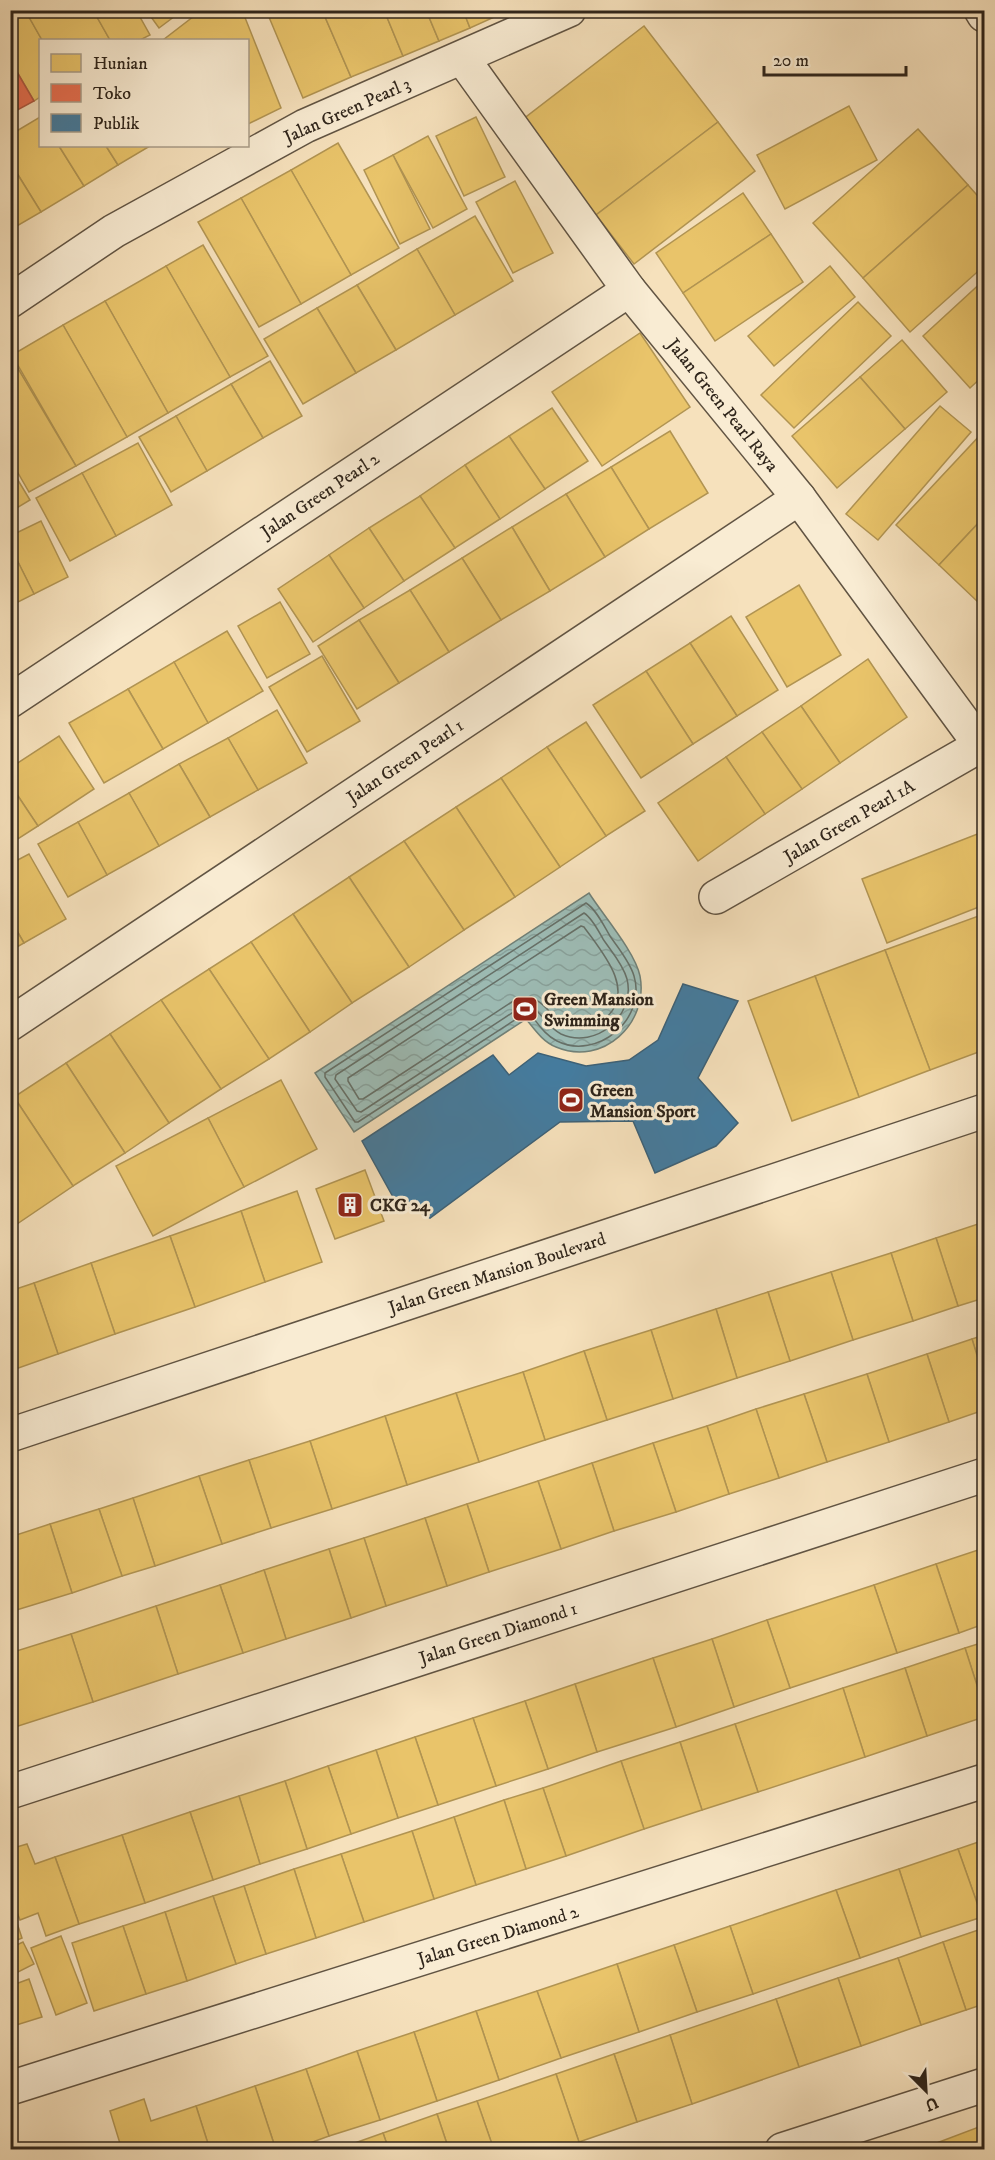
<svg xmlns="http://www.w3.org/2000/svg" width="995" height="2160" font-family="'IM FELL DW Pica',serif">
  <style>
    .water { fill: url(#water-waves); stroke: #718077; stroke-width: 1.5 }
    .homes { fill: #e9c46a; stroke: #b19452; stroke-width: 1.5 }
    .shops { fill: #e76f51; stroke: #b05941; stroke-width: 1.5 }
    .public { fill: #457b9d; stroke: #3e6176; stroke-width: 1.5 }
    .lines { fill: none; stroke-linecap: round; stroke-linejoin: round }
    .shore { stroke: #667068; stroke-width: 1.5 }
    .minor-casing { stroke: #615443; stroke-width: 36 }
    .minor { stroke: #f9ecd3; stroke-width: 33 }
    .labels { text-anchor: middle; stroke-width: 6; stroke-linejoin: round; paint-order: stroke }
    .street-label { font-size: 18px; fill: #2f251b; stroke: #f9ecd3 }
    .poi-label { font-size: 18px; font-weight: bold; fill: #2f251b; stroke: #f9ecd3; text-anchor: start }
  </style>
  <defs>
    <pattern id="water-waves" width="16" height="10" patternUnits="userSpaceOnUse" patternTransform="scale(1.5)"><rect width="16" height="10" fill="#9dbcb5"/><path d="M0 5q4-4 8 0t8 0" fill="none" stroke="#88a19b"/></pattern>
  </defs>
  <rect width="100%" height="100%" fill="#f6e1bc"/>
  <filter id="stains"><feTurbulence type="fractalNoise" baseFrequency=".00333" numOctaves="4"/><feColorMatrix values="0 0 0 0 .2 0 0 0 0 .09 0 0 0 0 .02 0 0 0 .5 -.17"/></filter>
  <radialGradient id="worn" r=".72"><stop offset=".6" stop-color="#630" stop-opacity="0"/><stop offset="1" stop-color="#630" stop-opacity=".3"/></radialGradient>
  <path class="water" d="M589,893C603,915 635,952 640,976C649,1023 603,1067 556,1047C543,1042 535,1030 526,1019L354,1132L315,1073Z"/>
  <g class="homes">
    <polygon points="10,10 25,10 42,40 40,97 34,101 10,60"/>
    <polygon points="25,10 93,10 110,40 42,40"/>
    <polygon points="93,10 136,10 150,35 140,40 110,40"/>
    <polygon points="146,10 183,10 159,28"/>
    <polygon points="202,10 242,10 281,108 248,124 248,40 163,40"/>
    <polygon points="266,10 322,10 351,77 303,98"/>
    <polygon points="322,10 384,10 403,56 351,77"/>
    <polygon points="384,10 426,10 439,41 403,56"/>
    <polygon points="426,10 463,10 470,28 439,41"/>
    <polygon points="463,10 510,10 470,28"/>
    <polygon points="644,26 718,122 596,215 522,120"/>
    <polygon points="849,106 877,160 785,209 757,155"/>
    <polygon points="40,117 40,146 59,146 84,186 41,212 10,162 10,135"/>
    <polygon points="476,117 505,177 464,196 436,136"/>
    <polygon points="718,122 755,171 634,264 596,215"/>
    <polygon points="918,129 968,185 863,278 813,223"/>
    <polygon points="428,136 467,209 433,228 393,155"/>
    <polygon points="338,143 399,248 351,275 291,170"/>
    <polygon points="59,146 106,146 118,165 84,186"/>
    <polygon points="106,146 150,146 118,165"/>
    <polygon points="393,155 430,229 400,244 364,170"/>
    <polygon points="10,162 41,212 10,230"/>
    <polygon points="291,170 351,275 301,304 241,198"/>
    <polygon points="515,181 553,253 513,273 476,202"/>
    <polygon points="968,185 984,203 984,266 910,332 863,278"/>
    <polygon points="743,193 771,234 683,293 656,253"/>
    <polygon points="241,198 301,304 259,327 198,222"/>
    <polygon points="475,216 513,281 455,315 417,249"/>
    <polygon points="771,234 803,282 715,341 683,293"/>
    <polygon points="203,245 268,356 230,377 166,266"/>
    <polygon points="417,249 455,315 396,350 357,285"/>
    <polygon points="166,266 230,377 168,413 105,301"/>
    <polygon points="830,266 855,297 774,366 748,336"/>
    <polygon points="984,280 984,375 970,388 923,336"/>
    <polygon points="357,285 396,350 356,373 317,308"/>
    <polygon points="105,301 168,413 127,437 63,325"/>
    <polygon points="858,302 891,336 794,428 761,395"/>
    <polygon points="317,308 356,373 303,404 264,339"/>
    <polygon points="63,325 127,437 76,466 12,355"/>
    <polygon points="640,333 690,407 602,466 552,392"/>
    <polygon points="902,340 947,392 905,429 860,377"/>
    <polygon points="10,355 76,466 29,492 10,459"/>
    <polygon points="270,361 302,416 263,438 231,384"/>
    <polygon points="860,377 905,429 837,488 792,436"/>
    <polygon points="231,384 263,438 207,471 176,416"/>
    <polygon points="940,406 971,432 878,540 846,514"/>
    <polygon points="552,408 588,461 545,489 509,436"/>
    <polygon points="176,416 207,471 171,492 139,437"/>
    <polygon points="670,431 708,493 649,529 611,467"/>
    <polygon points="984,431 984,517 939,565 896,525"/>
    <polygon points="509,436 545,489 500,519 465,465"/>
    <polygon points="138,443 172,505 116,536 82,473"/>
    <polygon points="465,465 500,519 455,548 420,496"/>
    <polygon points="10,467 30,500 10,512"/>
    <polygon points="611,467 649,529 605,557 566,494"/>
    <polygon points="82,473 116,536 70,561 36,498"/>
    <polygon points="566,494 605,557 550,591 512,527"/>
    <polygon points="420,496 455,548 404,581 369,528"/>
    <polygon points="984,517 984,597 979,603 939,565"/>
    <polygon points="41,521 68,577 34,594 10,546 10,536"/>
    <polygon points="512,527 550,591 501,620 462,558"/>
    <polygon points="369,528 404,581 364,608 329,555"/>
    <polygon points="10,546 34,594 10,606"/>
    <polygon points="329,555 364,608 313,642 278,589"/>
    <polygon points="462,558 501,620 449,652 410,590"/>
    <polygon points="799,585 841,655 787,687 746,617"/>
    <polygon points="410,590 449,652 399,683 359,620"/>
    <polygon points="280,602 310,654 267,678 238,626"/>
    <polygon points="731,616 778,690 737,716 690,643"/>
    <polygon points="359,620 399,683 357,709 318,646"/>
    <polygon points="227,631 263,691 208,723 174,662"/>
    <polygon points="690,643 737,716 693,744 646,671"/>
    <polygon points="322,656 360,721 307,752 269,687"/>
    <polygon points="868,659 907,717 840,763 801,706"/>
    <polygon points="174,662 208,723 163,749 128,689"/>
    <polygon points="646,671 693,744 641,778 593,705"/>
    <polygon points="128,689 163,749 104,783 69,723"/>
    <polygon points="801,706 840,763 802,789 762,732"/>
    <polygon points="277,710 307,763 258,790 228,738"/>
    <polygon points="586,722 645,811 606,836 547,747"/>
    <polygon points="762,732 802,789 765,814 726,757"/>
    <polygon points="59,736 94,789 38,826 10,784 10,768"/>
    <polygon points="228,738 258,790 210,817 179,764"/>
    <polygon points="547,747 606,836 560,867 501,778"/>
    <polygon points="726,757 765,814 698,861 658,803"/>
    <polygon points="179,764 210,817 159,846 129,793"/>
    <polygon points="501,778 560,867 515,897 456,807"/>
    <polygon points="10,784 38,826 10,844"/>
    <polygon points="129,793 159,846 107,875 78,822"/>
    <polygon points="456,807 515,897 464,930 404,841"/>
    <polygon points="78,822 107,875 68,897 38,844"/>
    <polygon points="980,833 984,846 984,905 887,943 862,879"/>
    <polygon points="404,841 464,930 409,967 349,877"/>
    <polygon points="29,854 66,919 24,943 10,919 10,864"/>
    <polygon points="349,877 409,967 352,1003 293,914"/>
    <polygon points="293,914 352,1003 310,1032 251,942"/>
    <polygon points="984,914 984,1050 930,1070 885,950"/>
    <polygon points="10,919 24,943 10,951"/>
    <polygon points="251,942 310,1032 269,1059 209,969"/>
    <polygon points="885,950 930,1070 859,1097 815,976"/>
    <polygon points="209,969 269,1059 221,1089 161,1000"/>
    <polygon points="815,976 859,1097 792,1121 748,1001"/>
    <polygon points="161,1000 221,1089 169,1123 110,1034"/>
    <polygon points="110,1034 169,1123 125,1153 66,1063"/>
    <polygon points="66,1063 125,1153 73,1186 14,1097"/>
    <polygon points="281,1080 317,1149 244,1187 208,1118"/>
    <polygon points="14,1097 73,1186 17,1224 10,1214 10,1099"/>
    <polygon points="208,1118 244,1187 153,1236 116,1166"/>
    <polygon points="365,1170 384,1221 335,1239 316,1189"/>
    <polygon points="297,1191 322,1262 265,1282 241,1211"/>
    <polygon points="241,1211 265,1282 195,1307 170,1236"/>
    <polygon points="984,1222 984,1298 958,1306 936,1238"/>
    <polygon points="170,1236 195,1307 115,1334 91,1263"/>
    <polygon points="936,1238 958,1306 913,1321 891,1253"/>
    <polygon points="891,1253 913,1321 853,1340 831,1272"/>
    <polygon points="91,1263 115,1334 58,1354 34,1283"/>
    <polygon points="831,1272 853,1340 790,1361 768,1292"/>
    <polygon points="34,1283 58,1354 10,1371 10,1291"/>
    <polygon points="768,1292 790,1361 737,1378 716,1309"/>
    <polygon points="716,1309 737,1378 673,1399 651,1330"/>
    <polygon points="651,1330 673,1399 607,1420 584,1351"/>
    <polygon points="984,1335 984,1378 972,1339"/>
    <polygon points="972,1339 984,1378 984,1410 949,1422 927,1354"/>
    <polygon points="584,1351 607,1420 545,1440 523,1372"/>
    <polygon points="927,1354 949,1422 889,1442 867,1374"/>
    <polygon points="523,1372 545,1440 479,1462 456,1393"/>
    <polygon points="867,1374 889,1442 827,1462 804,1394"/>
    <polygon points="456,1393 479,1462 407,1485 385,1416"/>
    <polygon points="804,1394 827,1462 779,1478 756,1409"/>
    <polygon points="756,1409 779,1478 729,1494 707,1426"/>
    <polygon points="385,1416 407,1485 332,1509 310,1441"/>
    <polygon points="707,1426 729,1494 676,1512 653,1443"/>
    <polygon points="310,1441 332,1509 271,1528 249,1460"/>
    <polygon points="653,1443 676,1512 614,1531 592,1463"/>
    <polygon points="249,1460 271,1528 222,1544 199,1476"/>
    <polygon points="592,1463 614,1531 561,1549 538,1481"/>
    <polygon points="199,1476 222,1544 155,1566 133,1498"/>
    <polygon points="538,1481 561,1549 489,1572 467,1504"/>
    <polygon points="133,1498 155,1566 122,1576 99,1509"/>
    <polygon points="467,1504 489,1572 447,1586 425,1518"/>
    <polygon points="99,1509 122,1576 72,1593 50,1524"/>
    <polygon points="425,1518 447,1586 386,1606 364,1538"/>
    <polygon points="50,1524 72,1593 10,1612 10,1537"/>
    <polygon points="364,1538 386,1606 351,1618 329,1549"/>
    <polygon points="984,1548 984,1624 959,1633 936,1564"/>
    <polygon points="329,1549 351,1618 286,1639 264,1570"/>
    <polygon points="936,1564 959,1633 897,1653 874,1585"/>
    <polygon points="264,1570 286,1639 243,1653 220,1585"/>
    <polygon points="220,1585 243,1653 178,1674 156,1606"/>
    <polygon points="874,1585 897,1653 790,1688 767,1620"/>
    <polygon points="156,1606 178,1674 93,1702 71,1634"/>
    <polygon points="767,1620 790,1688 734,1707 712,1639"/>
    <polygon points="71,1634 93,1702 12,1728 10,1653"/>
    <polygon points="712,1639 734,1707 676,1727 653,1658"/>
    <polygon points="984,1642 984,1707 965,1648"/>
    <polygon points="965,1648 984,1707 984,1717 927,1736 905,1668"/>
    <polygon points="653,1658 676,1727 597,1752 575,1684"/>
    <polygon points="905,1668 927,1736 865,1757 843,1688"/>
    <polygon points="575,1684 597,1752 548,1769 525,1701"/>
    <polygon points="843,1688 865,1757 758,1792 735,1724"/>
    <polygon points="525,1701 548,1769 496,1786 473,1718"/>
    <polygon points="473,1718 496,1786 438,1805 415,1737"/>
    <polygon points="735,1724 758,1792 702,1810 680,1742"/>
    <polygon points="415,1737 438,1805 398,1818 376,1750"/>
    <polygon points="680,1742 702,1810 644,1829 621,1761"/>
    <polygon points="376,1750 398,1818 351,1834 328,1766"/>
    <polygon points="621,1761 644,1829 566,1856 543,1788"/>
    <polygon points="328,1766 351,1834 307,1849 285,1781"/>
    <polygon points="285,1781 307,1849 260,1864 239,1796"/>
    <polygon points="543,1788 566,1856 526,1869 504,1800"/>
    <polygon points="239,1796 260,1864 213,1880 190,1812"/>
    <polygon points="504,1800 526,1869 476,1885 454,1817"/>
    <polygon points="190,1812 213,1880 145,1903 122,1835"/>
    <polygon points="454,1817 476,1885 434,1899 412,1831"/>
    <polygon points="412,1831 434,1899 364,1922 341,1854"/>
    <polygon points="122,1835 145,1903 79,1924 55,1857"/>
    <polygon points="984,1840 984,1916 982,1917 958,1849"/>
    <polygon points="27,1844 35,1864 55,1857 79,1924 46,1936 38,1913 20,1920 10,1894 10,1849"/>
    <polygon points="958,1849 982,1917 921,1937 899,1869"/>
    <polygon points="341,1854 364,1922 316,1938 294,1869"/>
    <polygon points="294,1869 316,1938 266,1954 244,1886"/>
    <polygon points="899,1869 921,1937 860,1958 836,1890"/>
    <polygon points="244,1886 266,1954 236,1964 213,1896"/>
    <polygon points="836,1890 860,1958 753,1994 730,1926"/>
    <polygon points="213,1896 236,1964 187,1981 165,1912"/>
    <polygon points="165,1912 187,1981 146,1994 123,1926"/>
    <polygon points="15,1917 22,1938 10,1943 10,1919"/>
    <polygon points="123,1926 146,1994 94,2011 72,1943"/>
    <polygon points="730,1926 753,1994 697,2012 674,1945"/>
    <polygon points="984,1928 984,2004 966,2010 943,1942"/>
    <polygon points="61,1936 87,2003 56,2015 31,1948"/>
    <polygon points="23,1942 34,1964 10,1976 10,1948"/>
    <polygon points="943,1942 966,2010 921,2025 898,1958"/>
    <polygon points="674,1945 697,2012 639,2032 617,1964"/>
    <polygon points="898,1958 921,2025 861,2046 838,1978"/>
    <polygon points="617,1964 639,2032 561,2058 537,1991"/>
    <polygon points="838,1978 861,2046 799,2067 776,1999"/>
    <polygon points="29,1979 42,2017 10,2027 10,1986"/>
    <polygon points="537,1991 561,2058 499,2080 476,2011"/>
    <polygon points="776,1999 799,2067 692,2104 670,2035"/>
    <polygon points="476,2011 499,2080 437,2101 414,2032"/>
    <polygon points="414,2032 437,2101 380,2120 357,2051"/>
    <polygon points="670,2035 692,2104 637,2122 614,2054"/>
    <polygon points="357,2051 380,2120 329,2136 306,2069"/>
    <polygon points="614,2054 637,2122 579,2142 556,2074"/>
    <polygon points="306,2069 329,2136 291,2150 276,2150 255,2086"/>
    <polygon points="556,2074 579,2142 557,2150 494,2150 477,2101"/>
    <polygon points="255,2086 276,2150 210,2150 196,2106"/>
    <polygon points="144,2099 151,2121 196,2106 210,2150 122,2150 110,2111"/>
    <polygon points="477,2101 494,2150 449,2150 437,2114"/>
    <polygon points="437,2114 449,2150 389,2150 383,2133"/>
    <polygon points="984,2125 984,2150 936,2150 934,2144"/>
    <polygon points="383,2133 389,2150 335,2150"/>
  </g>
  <polygon class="shops" points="10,60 34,101 10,114"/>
  <polygon class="public" points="683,984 738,1001 698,1078 738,1123 716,1146 655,1173 633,1121 560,1122 430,1218 393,1197 362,1141 493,1055 509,1075 538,1053 586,1066 629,1060 658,1040"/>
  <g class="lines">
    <g class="shore">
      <path d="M586,903C596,909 604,926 610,936C618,948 630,962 634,976C647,1019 597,1061 557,1041C545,1035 539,1025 531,1015L524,1014L358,1122H355L325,1077V1073Z"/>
      <path d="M584,913C592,918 598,930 603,939C611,951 623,964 627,979C636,1015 596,1050 561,1034C549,1028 544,1017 534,1008L521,1007L361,1112L357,1111L335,1079L336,1075Z"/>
      <path d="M581,926L584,927C601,951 635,988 608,1016C603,1021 597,1026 589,1028C549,1035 551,991 518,998L363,1099H359L348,1081V1078Z"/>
    </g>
    <g class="minor-casing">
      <g id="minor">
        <polyline points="981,10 984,15"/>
        <polyline points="463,59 629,290 799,498 984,750"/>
        <polyline points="10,301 114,231 305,126 569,10"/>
        <polyline points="10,701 629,290"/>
        <polyline points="716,897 981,745"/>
        <polyline points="10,1024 799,498"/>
        <polyline points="10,1435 984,1111"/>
        <polyline points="10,1792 984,1475"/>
        <polyline points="10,2088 984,1781"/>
        <polyline points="782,2150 984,2085"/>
      </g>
    </g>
    <use href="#minor" class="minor"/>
  </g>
  <defs>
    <g id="stadium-square" transform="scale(1.35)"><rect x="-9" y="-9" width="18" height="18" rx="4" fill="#8f2418" stroke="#f9ecd3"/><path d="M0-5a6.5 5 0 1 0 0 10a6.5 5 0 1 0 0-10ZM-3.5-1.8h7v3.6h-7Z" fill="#fff"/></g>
    <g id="building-square" transform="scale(1.35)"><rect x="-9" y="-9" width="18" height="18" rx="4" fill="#8f2418" stroke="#f9ecd3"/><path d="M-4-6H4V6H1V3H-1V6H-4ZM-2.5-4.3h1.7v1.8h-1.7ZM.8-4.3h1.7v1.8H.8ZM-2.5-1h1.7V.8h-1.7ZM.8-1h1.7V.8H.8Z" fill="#fff"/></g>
  </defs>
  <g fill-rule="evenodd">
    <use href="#stadium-square" x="525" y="1009"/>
    <use href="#stadium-square" x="571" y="1100"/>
    <use href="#building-square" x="350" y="1205"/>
  </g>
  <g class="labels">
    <g class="street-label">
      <text transform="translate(347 110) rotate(-24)" y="6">Jalan Green Pearl 3</text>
      <text transform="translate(723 405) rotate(51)" y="6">Jalan Green Pearl Raya</text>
      <text transform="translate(320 495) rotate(-34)" y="6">Jalan Green Pearl 2</text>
      <text transform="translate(405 761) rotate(-34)" y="6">Jalan Green Pearl 1</text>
      <text transform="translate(849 821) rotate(-30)" y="6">Jalan Green Pearl 1A</text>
      <text transform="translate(497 1273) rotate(-18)" y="6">Jalan Green Mansion Boulevard</text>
      <text transform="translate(498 1633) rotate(-18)" y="6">Jalan Green Diamond 1</text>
      <text transform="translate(498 1935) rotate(-17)" y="6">Jalan Green Diamond 2</text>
    </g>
    <g class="poi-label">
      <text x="544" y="1005">Green Mansion<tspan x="544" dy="21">Swimming</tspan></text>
      <text x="590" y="1096">Green<tspan x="590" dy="21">Mansion Sport</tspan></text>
      <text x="370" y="1211">CKG 24</text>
    </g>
  </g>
  <rect width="995" height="2160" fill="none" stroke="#f6e1bc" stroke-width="36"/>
  <rect x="12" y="12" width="971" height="2136" fill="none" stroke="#2f251b" stroke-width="3"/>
  <rect x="18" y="18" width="959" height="2124" fill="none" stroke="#2f251b" stroke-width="1.5"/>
  <rect x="39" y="39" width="210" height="108" fill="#f9ecd3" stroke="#a89c89" stroke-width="1.5"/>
  <rect x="51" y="54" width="30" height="18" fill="#e9c46a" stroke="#a89c89" stroke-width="1.5"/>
  <text x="93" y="69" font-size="18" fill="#2f251b">Hunian</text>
  <rect x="51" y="84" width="30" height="18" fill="#e76f51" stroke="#a89c89" stroke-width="1.5"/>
  <text x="93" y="99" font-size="18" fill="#2f251b">Toko</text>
  <rect x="51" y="114" width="30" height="18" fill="#457b9d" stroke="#a89c89" stroke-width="1.5"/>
  <text x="93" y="129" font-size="18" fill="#2f251b">Publik</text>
  <g transform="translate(926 2091) rotate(156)" stroke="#f9ecd3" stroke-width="4.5" paint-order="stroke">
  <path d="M0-4.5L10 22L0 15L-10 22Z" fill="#2f251b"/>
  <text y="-9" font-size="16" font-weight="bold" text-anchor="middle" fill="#2f251b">U</text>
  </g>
  <path d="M764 66v9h142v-9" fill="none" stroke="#2f251b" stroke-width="3"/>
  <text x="773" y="66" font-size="18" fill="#2f251b" stroke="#f9ecd3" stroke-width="4.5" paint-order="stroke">20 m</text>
  <rect width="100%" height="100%" filter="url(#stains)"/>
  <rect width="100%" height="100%" fill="url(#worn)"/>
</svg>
